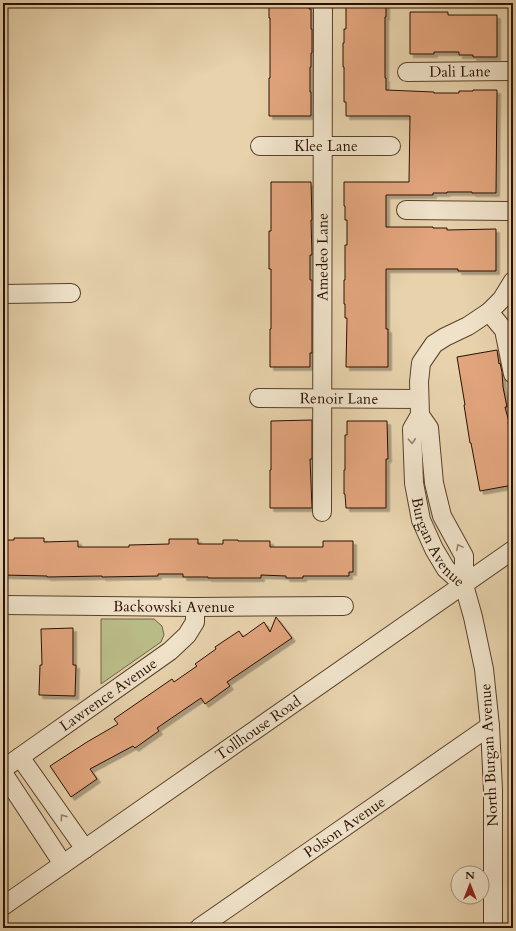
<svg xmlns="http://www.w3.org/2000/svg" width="516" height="931" font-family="Cardo,serif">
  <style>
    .green { fill: #b9bb87; stroke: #726544 }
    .building { fill: #e1a47c; stroke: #2a0f00; filter: url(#shadow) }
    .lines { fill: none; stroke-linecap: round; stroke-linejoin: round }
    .minor-casing { stroke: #59402b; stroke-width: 20 }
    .minor { stroke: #efe2c9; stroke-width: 18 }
    .oneway { stroke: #96836f }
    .labels { text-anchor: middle; stroke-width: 4; stroke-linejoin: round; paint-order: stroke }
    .street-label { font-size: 15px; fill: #2a0f00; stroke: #efe2c9 }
  </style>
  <defs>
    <filter id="shadow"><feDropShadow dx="3.5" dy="3.5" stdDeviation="0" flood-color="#0004"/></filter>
  </defs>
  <rect width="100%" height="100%" fill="#e7d2ac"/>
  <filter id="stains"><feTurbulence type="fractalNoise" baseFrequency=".005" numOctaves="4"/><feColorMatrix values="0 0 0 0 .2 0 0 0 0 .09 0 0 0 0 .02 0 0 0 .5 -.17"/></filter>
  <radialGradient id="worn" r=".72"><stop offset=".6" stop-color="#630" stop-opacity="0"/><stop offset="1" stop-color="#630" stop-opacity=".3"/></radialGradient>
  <polygon class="green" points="101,619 154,619 162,626 164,635 161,642 101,684"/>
  <g class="building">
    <polygon points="269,3 309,3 309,9 311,9 311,29 312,29 312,53 311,53 311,67 310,67 310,92 311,92 311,116 269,116 269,78 270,78 270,18 269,18"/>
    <polygon points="346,3 386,3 386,17 385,17 385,78 386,78 386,90 434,92 434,93 459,93 459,91 473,91 473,90 497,90 496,193 472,193 472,192 447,192 447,193 433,193 433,195 386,195 386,227 433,227 433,228 447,228 447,230 496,229 496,271 458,271 458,269 386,269 386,329 388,329 388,367 346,367 347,318 345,318 345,304 344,304 344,280 345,280 345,245 347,245 347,220 345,220 345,206 344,206 344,182 409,182 410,116 346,116 346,102 344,102 344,67 343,67 343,43 344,43 344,29 346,29"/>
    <polygon points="410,12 448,12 448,15 497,15 497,57 473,57 473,55 459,55 459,52 434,52 434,54 410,54"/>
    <polygon points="271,182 311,182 312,220 311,220 312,255 310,255 310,280 312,280 312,353 310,353 310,367 270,367 270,329 271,329 271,269 269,269 269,231 271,231"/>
    <polygon points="497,350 499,364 500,363 502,372 503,387 507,407 505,407 509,422 508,422 513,452 513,485 480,491 471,443 470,443 464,405 465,405 457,357"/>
    <polygon points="312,420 312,459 310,459 312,508 270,508 270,470 271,470 271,421"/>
    <polygon points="347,421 387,421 388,459 386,459 386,508 346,508 345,494 344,494 344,470 345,470 345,435 347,435"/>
    <polygon points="14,538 44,538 44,542 78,541 78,547 129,547 129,545 169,544 169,539 198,539 198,544 223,544 223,540 238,540 238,541 270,541 270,547 323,547 323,541 353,541 353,572 349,572 349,576 303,576 303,578 286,578 286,576 261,575 261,578 208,578 208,577 183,577 183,574 158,574 158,576 102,577 102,576 47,577 47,576 3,575 3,540 14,540"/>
    <polygon points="276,617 292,638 227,682 230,686 205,704 201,698 157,728 159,731 135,748 133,746 90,769 97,779 71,797 50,766 87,742 118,724 114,719 172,679 174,682 197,666 195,664 216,649 215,647 239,631 243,637 264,622 270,632"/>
    <polygon points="73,628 73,665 76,665 75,696 39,695 40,665 42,665 41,629"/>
  </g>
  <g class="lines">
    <g class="minor-casing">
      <g id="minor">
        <path id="s1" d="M407,72L513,71"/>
        <path id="s2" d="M260,146H391"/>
        <polyline points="406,210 513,211"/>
        <polyline points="3,294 71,293"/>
        <polyline points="489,312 504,330 513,374"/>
        <path id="s3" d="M259,398L419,399"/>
        <path id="s4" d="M420,415L412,429L414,483L421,520L434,549L446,569L464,585"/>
        <path id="s5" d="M322,512L323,3"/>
        <path id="s6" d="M3,605L195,607L344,606"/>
        <polyline points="20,757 85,849"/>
        <path id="s7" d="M3,769L170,651L187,635L195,622V607"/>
        <polyline points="3,773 63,864"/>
        <path id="s8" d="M3,906L513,550"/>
        <path id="s9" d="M199,928L490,726"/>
        <polyline points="493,928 493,790 490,726 484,669 473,617 464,585 464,556 442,516 434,483 429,428 420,415 419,382 421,363 434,344 445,337 468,326 489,312 502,299 513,281"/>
      </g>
    </g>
    <use href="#minor" class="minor"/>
  </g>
  <defs><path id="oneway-chevron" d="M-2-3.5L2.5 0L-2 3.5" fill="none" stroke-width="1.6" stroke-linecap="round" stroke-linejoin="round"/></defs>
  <g class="oneway">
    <use href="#oneway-chevron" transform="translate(412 441) rotate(87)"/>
    <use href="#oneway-chevron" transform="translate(459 547) rotate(-118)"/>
    <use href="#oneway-chevron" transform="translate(63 817) rotate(-125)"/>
  </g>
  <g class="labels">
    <g class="street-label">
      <text dy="5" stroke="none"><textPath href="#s1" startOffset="53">Dali Lane</textPath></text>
      <text dy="5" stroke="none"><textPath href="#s2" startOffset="66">Klee Lane</textPath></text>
      <text dy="5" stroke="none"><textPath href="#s5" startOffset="255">Amedeo Lane</textPath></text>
      <text dy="5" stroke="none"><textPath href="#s3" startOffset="80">Renoir Lane</textPath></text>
      <text dy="5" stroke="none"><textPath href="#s4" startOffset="135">Burgan Avenue</textPath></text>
      <text dy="5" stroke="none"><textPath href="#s6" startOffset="171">Backowski Avenue</textPath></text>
      <text dy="5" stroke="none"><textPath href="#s7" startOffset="129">Lawrence Avenue</textPath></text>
      <text dy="5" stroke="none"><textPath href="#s8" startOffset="311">Tollhouse Road</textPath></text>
      <text transform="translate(489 755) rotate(-93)" y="5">North Burgan Avenue</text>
      <text dy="5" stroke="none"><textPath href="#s9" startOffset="177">Polson Avenue</textPath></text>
    </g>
  </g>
  <rect width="516" height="931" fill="none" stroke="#e7d2ac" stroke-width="16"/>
  <rect x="4" y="4" width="508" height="923" fill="none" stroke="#2a0f00" stroke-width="2"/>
  <rect x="8" y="8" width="500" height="915" fill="none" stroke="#2a0f00"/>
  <g transform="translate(470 885)"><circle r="19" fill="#efe2c9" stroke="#a08e79"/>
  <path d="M0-3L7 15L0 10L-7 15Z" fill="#8f2418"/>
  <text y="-6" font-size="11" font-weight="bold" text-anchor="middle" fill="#2a0f00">N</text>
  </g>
  <rect width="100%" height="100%" filter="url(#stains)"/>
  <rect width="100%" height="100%" fill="url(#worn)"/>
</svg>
